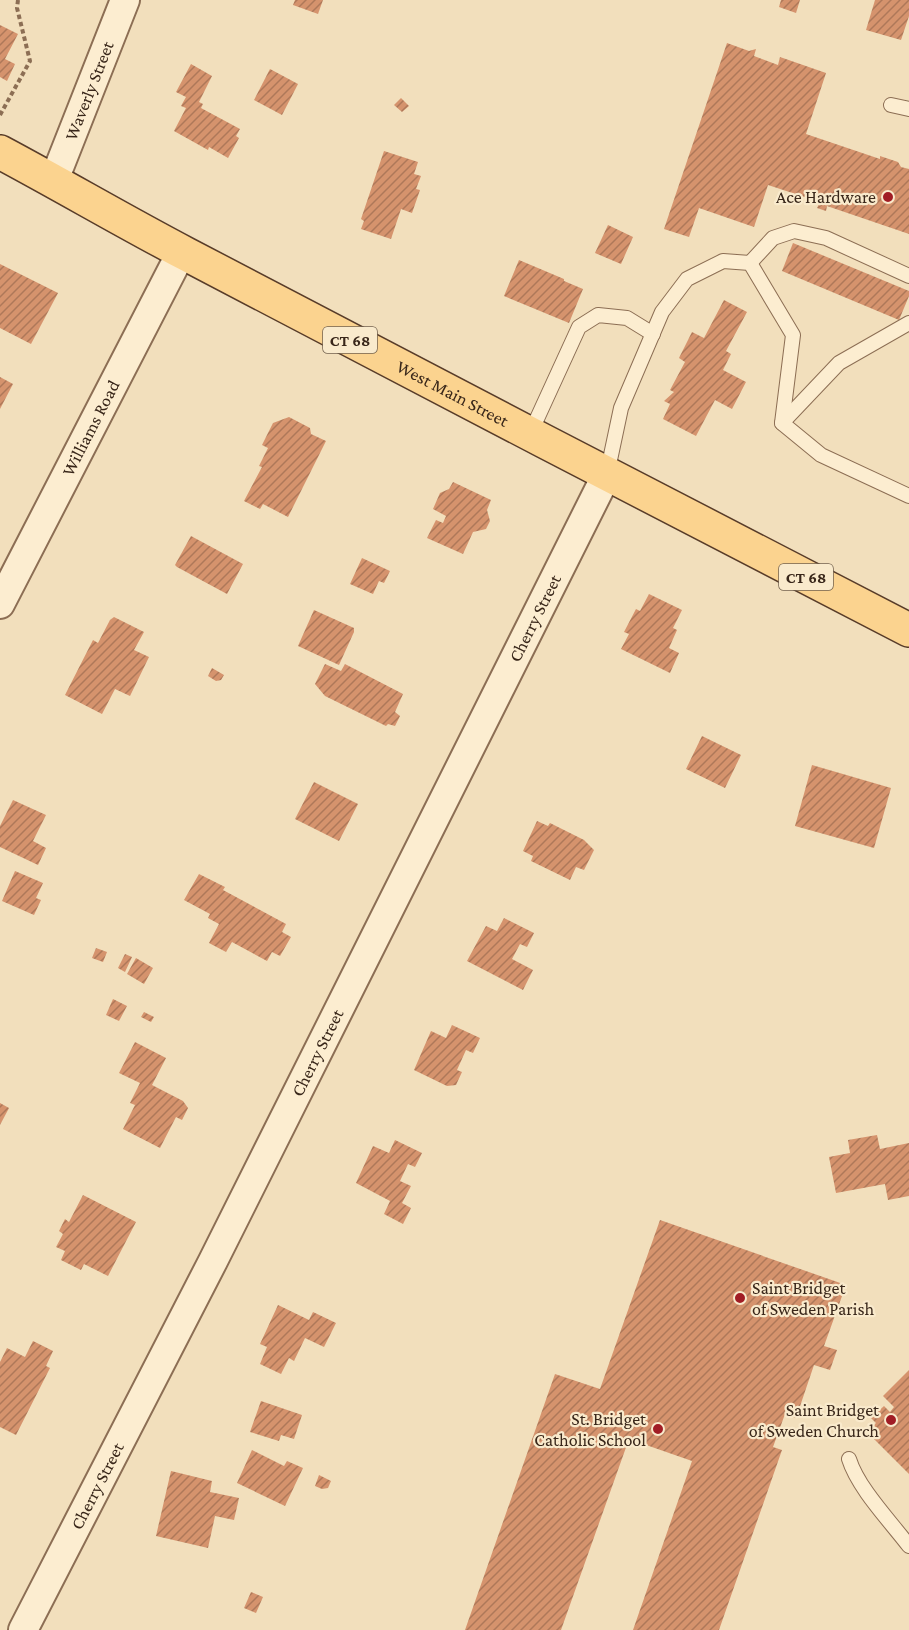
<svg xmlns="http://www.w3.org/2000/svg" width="909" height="1630" font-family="'Crimson Pro',serif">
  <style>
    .building { fill: url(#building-hatch) }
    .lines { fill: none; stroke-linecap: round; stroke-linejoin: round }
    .service-casing { stroke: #8c6e54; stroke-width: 16 }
    .minor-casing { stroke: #8c6e54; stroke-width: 32 }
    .primary-casing { stroke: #583c29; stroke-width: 36 }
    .path { stroke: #8c6e54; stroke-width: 4; stroke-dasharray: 4.5 3; stroke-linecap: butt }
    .service { stroke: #fcedd0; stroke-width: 14 }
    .minor { stroke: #fcedd0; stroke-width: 28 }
    .primary { stroke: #fbd38f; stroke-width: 33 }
    .poi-dot { fill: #a11d25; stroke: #f9eacc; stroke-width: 2 }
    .labels { text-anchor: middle; stroke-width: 4.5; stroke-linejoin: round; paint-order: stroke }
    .shield { fill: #f9eacc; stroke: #73624f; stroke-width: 1.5 }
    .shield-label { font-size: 16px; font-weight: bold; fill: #39271a }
    .street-label { font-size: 18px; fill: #39271a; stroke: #f9eacc }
    .poi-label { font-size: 18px; fill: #39271a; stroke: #f9eacc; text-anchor: end }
  </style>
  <defs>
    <pattern id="building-hatch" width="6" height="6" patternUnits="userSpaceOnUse" patternTransform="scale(1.5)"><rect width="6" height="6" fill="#d5936d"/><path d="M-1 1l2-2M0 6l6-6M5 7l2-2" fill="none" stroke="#ae7859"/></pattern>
  </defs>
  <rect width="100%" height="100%" fill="#f2dfbc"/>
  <g class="building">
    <polygon points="295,0 323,0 318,14 293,5"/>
    <polygon points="781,0 800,0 796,13 779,7"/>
    <polygon points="875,0 909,0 909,16 901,40 866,30"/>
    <polygon points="0,25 18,34 5,59 15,64 7,81 0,77"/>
    <polygon points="727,43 749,51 756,49 754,56 778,65 780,57 826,73 806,134 880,159 880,156 898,162 901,167 909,169 909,234 827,206 826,211 817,208 820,202 768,185 754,227 699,208 689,237 664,229"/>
    <polygon points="191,64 212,76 199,102 203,104 201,108 240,129 236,136 239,138 228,158 209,147 208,150 174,131 186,108 181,106 186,97 176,92"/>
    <polygon points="270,69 298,84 282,115 254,100"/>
    <polygon points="401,98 409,106 402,112 394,105"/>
    <polygon points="384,151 418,162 414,174 421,176 416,189 420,190 412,213 401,209 391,239 361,229 364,221 361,219"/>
    <polygon points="608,225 633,237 621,264 595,253"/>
    <polygon points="793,243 909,291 909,296 899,320 782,271"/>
    <polygon points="519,260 564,279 564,281 583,289 569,323 504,296"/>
    <polygon points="0,264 58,293 31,344 0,328"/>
    <polygon points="724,300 747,312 726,351 731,354 723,370 746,382 732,409 715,400 696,436 663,419 670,404 664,401 674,392 670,390 685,362 679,358 692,332 704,338"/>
    <polygon points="0,377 13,384 0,409"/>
    <polygon points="289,417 310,428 311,434 326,441 288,517 263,504 260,509 244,501 262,467 259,466 268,448 262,445 273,423"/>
    <polygon points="453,482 491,500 487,510 490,521 486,529 473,532 463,554 427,538 436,520 443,523 446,516 433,509 440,493 449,489"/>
    <polygon points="191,536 243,564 227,594 177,567 175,565"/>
    <polygon points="362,558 390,571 384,583 379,581 373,594 350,584"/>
    <polygon points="649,594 682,610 673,628 677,630 669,648 679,653 670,673 621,649 629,634 624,632 636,609 640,611"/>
    <polygon points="314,610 354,628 354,632 339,665 298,646"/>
    <polygon points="114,617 144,632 134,650 149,657 130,696 115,689 102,714 65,695 93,640 98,643 110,620"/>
    <polygon points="325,664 341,671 345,664 403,694 395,712 400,716 395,726 388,724 386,726 325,696 315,684"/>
    <polygon points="212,668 224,675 221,680 216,681 208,676"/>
    <polygon points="702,736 741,755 725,788 686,769"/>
    <polygon points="812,765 891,788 874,848 795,826"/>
    <polygon points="314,782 358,804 339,841 295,819"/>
    <polygon points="13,800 46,815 33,841 46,848 38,865 0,847 0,826"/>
    <polygon points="537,821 548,826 550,823 584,840 594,850 584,870 576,867 570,880 531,861 533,856 523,851"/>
    <polygon points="15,871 43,883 36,898 41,900 34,915 2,901"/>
    <polygon points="199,874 225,887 223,890 286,924 282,932 291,937 280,956 272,952 267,961 232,942 226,952 209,943 219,924 208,918 210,914 184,900"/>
    <polygon points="504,918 534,933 527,947 520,944 512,959 533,970 523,990 467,961 486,926 497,931"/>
    <polygon points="96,948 107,952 103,962 92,958"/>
    <polygon points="125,954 132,957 125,972 118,968"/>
    <polygon points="136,958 153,968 144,984 127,974"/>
    <polygon points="113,999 127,1006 119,1021 106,1015"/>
    <polygon points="144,1012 154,1017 151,1022 141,1017"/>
    <polygon points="452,1025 480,1038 473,1053 466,1050 457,1070 462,1072 456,1085 447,1086 414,1070 431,1031 446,1038"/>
    <polygon points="135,1042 166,1058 152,1085 183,1101 188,1108 182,1120 176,1117 160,1148 123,1129 135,1105 130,1103 140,1083 119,1073"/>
    <polygon points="0,1103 9,1108 0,1125"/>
    <polygon points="877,1135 880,1149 909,1143 909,1196 888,1200 885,1184 836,1193 829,1157 850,1153 848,1140"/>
    <polygon points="395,1140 422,1153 415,1167 408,1164 400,1181 411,1186 402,1203 411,1208 403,1224 384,1214 390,1201 356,1183 373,1146 389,1153"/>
    <polygon points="83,1195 136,1222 108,1276 84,1264 81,1270 61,1260 65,1251 56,1247 63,1234 59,1231 65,1219 69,1222"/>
    <polygon points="660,1220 846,1285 824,1346 837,1350 830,1370 814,1365 796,1418 785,1414 773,1447 782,1450 719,1630 633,1630 692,1461 629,1439 561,1630 465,1630 555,1374 600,1389"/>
    <polygon points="278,1305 309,1320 313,1312 336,1323 324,1347 305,1338 294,1361 289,1358 281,1374 260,1364 267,1347 260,1344"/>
    <polygon points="33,1341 53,1351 46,1366 50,1368 16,1435 0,1427 0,1362 7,1348 25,1357"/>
    <polygon points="909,1370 909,1474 867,1432 876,1423 871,1418 884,1406 890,1412 894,1407 883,1396"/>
    <polygon points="261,1401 302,1415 294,1439 281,1435 279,1441 250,1432"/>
    <polygon points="252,1450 284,1466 287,1461 303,1468 285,1506 237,1483"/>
    <polygon points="171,1471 212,1481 210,1492 239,1498 234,1520 215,1516 208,1548 156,1536"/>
    <polygon points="319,1475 331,1481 328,1488 322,1489 315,1486"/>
    <polygon points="251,1592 263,1597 256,1613 244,1608"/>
  </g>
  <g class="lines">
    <g class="service-casing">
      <g id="service">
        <polyline points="891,105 909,109"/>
        <polyline points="750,263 773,238 794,231 826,238 909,276"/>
        <polyline points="782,423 839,363 909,323"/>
        <polyline points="530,434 579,327 598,315 627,318 653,334"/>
        <polyline points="607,474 621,408 662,312 687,279 723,261 750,263 793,335 782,423 821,455 909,496"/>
        <path d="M849,1459C858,1488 890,1521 909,1546"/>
      </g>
    </g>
    <g class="minor-casing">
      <g id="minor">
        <path id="s1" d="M54,180L125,0"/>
        <path id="s2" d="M0,604L182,251"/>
        <path id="s3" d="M23,1630L213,1261L607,474"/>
      </g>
    </g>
    <g class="primary-casing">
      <g id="primary">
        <path id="s4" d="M0,152C62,185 123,221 186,254C426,380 668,506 909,630"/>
      </g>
    </g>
    <polyline class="path" points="0,115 30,61 17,8 18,0"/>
    <use href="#service" class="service"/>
    <use href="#minor" class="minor"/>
    <use href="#primary" class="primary"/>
  </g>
  <g class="poi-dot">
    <circle cx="888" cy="197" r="6"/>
    <circle cx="740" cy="1298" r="6"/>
    <circle cx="891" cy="1420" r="6"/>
    <circle cx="658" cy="1429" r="6"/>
  </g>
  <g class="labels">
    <g class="shield">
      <rect x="323" y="327" width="54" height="26" rx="4.5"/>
      <rect x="779" y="564" width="54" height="26" rx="4.5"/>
    </g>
    <g class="shield-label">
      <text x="350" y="346">CT 68</text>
      <text x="806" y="583">CT 68</text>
    </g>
    <g class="street-label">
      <text dy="6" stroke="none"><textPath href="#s1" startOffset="96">Waverly Street</textPath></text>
      <text dy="6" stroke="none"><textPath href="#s4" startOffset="513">West Main Street</textPath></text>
      <text dy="6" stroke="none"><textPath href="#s2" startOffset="198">Williams Road</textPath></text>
      <text dy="6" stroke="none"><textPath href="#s3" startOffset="1134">Cherry Street</textPath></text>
      <text dy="6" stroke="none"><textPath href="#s3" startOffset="648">Cherry Street</textPath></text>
      <text dy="6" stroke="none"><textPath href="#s3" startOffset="162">Cherry Street</textPath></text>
    </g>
    <g class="poi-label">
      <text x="876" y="203">Ace Hardware</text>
      <text x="752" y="1294" text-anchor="start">Saint Bridget<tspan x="752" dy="21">of Sweden Parish</tspan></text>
      <text x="879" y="1416">Saint Bridget<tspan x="879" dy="21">of Sweden Church</tspan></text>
      <text x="646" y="1425">St. Bridget<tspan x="646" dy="21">Catholic School</tspan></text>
    </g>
  </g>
</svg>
